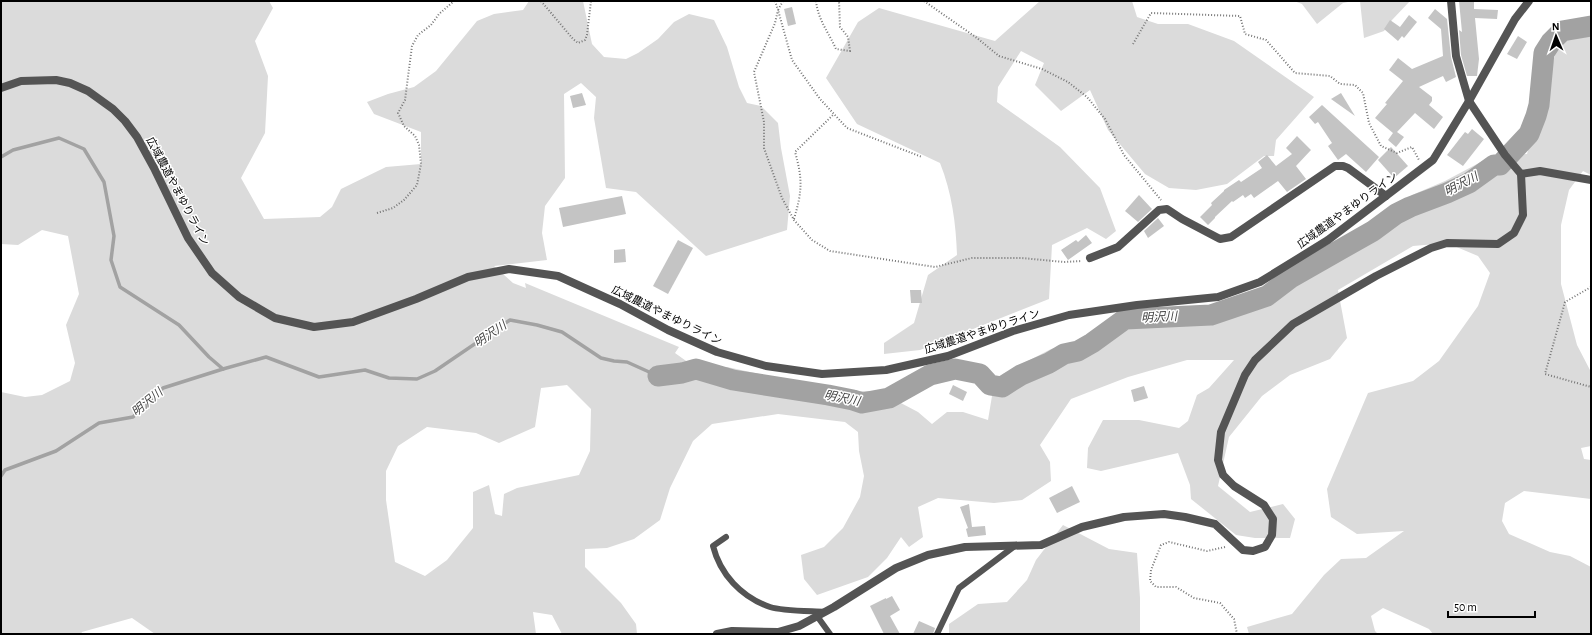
<svg xmlns="http://www.w3.org/2000/svg" width="1592" height="635" font-family="'Alegreya Sans','Noto Sans JP',sans-serif">
  <style>
    .green { fill: #dbdbdb; fill-rule: evenodd }
    .lines { fill: none; stroke-linecap: round; stroke-linejoin: round }
    .stream { stroke: #a2a2a2; stroke-width: 3.5 }
    .river { stroke: #a2a2a2; stroke-width: 21 }
    .building { fill: #c4c4c4 }
    .path { stroke: #767676; stroke-width: 2; stroke-dasharray: 1 2; stroke-linecap: butt }
    .service { stroke: #545454; stroke-width: 6 }
    .minor { stroke: #545454; stroke-width: 8 }
    .tertiary { stroke: #545454; stroke-width: 8 }
    .labels { text-anchor: middle; stroke-width: 3; stroke-linejoin: round; paint-order: stroke }
    .street-label { font-size: 11px; fill: #000; stroke: #fff }
    .water-label { font-size: 12px; font-style: italic; fill: #434343; stroke: #fff }
  </style>
  <rect width="100%" height="100%" fill="#fff"/>
  <g class="green">
    <path d="M1,1H269L273,8L255,41L268,76L265,133L241,178L264,219L320,217L332,207L341,189L386,167L421,164V132L374,114L367,102L388,94L414,87L436,71L477,21L494,14L523,10L529,1H583L592,44L604,57L626,59L638,53L658,39L674,22L689,14L714,20L727,47L739,87L747,103L761,106L778,123L781,148L790,196L787,230L706,256L636,192L606,188L594,118L596,97L581,83L564,94L565,178L545,206L542,233L547,260L494,266L513,283L526,288L525,283L679,347L675,353L696,368L727,367L837,391H878L918,412L932,424L947,412H963L988,420L992,396L1003,374L1051,349L1082,341L1125,314L1213,306L1259,290L1354,234L1412,195L1445,181L1492,156L1527,154L1557,48L1591,20V175L1583,171L1569,190L1561,225V284L1577,345L1591,372V446L1581,448L1584,459L1591,460V499L1524,491L1505,503L1502,521L1509,534L1550,552L1570,556L1591,567V634H1433L1429,629L1383,608L1371,616L1375,631L1378,634H1249L1247,627L1292,614L1324,575L1341,559L1366,558L1404,531L1357,534L1331,517L1327,489L1368,393L1413,381L1439,361L1478,306L1490,273L1478,256L1447,243L1413,246L1338,290L1347,338L1330,359L1290,375L1262,396L1229,437L1218,486L1250,512L1283,504L1295,519L1290,538H1255L1236,535L1191,499L1190,485L1178,453L1101,471L1087,468L1088,448L1103,420H1139L1179,428L1188,421L1197,395L1209,388L1234,360H1187L1128,377L1071,399L1040,445L1050,462L1051,481L1022,500L994,503L938,498L918,507L923,537L909,547L901,537L887,558L868,577L817,595L804,579L801,555L824,547L843,528L860,497L864,476L859,451L858,432L845,422L778,414L712,424L693,441L670,488L660,520L634,539L607,548L585,549V567L621,603L636,624L637,634H562L552,615L533,612L536,634H155L132,618L82,632L81,634H1V392L25,397L42,395L70,381L75,363L66,325L79,294L68,236L42,230L18,245L1,244ZM567,385L591,409L590,451L579,475L517,488L504,494L502,516L495,514L489,485L473,492V528L447,560L425,576L395,562L386,500V471L398,446L427,427L476,433L499,443L535,427L541,388Z"/>
    <path d="M1040,1H1132L1137,17L1158,24H1188L1234,41L1314,97L1276,140L1274,156H1264L1227,184L1196,190L1169,188L1145,174L1108,130L1090,90L1061,111L1035,85L1044,63L1021,51L998,87L997,102L1060,147L1100,188L1116,231L1106,239L1087,228L1052,245L1049,299L920,350L884,354V343L914,323L928,275L957,255C956,224 952,193 940,163L857,124L826,78L858,22L879,8L995,41Z"/>
    <polygon points="1294,1 1353,1 1343,3 1317,24 1302,4"/>
    <polygon points="1360,1 1410,1 1392,20 1384,31 1364,38"/>
    <polygon points="1063,525 1109,549 1137,553 1140,598 1140,634 949,634 949,624 978,604 1007,602 1027,580 1036,560"/>
  </g>
  <g class="lines">
    <g class="stream">
      <polyline points="1,157 13,150 59,138 84,149 104,182 114,236 111,260 120,287 179,325 209,357 223,369"/>
      <polyline points="1,476 5,470 56,451 99,423 133,417 163,388 223,369 266,357 319,377 365,370 389,378 417,379 435,371 510,320 537,325 562,332 601,358 614,361 627,362 658,376"/>
    </g>
    <polyline class="river" points="658,376 682,373 696,369 733,380 828,395 853,400 862,403 889,398 930,375 955,369 980,374 990,385 1002,387 1021,375 1049,363 1064,354 1078,351 1092,343 1125,319 1211,315 1267,296 1292,277 1373,231 1396,214 1410,207 1447,193 1469,183 1494,165 1500,165 1529,134 1536,116 1539,105 1544,53 1551,42 1562,31 1591,26"/>
  </g>
  <g class="building">
    <polygon points="1459,1 1474,1 1474,9 1498,10 1497,19 1475,18 1479,59 1477,76 1467,76 1461,55 1459,30 1462,32"/>
    <polygon points="792,7 796,24 788,26 784,9"/>
    <polygon points="1435,9 1447,19 1451,57 1456,77 1446,82 1443,76 1419,87 1432,97 1432,101 1429,105 1443,117 1434,129 1415,113 1397,132 1404,137 1396,147 1388,140 1393,133 1375,118 1387,104 1385,103 1403,81 1389,70 1398,58 1412,69 1443,56 1441,29 1428,18"/>
    <polygon points="1409,15 1417,22 1404,38 1402,36 1398,41 1384,29 1390,20 1400,27"/>
    <polygon points="1518,36 1527,42 1517,59 1507,54"/>
    <polygon points="582,93 586,105 573,108 570,96"/>
    <polygon points="1341,93 1355,116 1331,99"/>
    <polygon points="1322,105 1379,157 1366,172 1346,154 1338,160 1328,146 1332,143 1318,122 1315,124 1309,117"/>
    <polygon points="1472,129 1484,139 1463,166 1447,155 1465,132 1468,134"/>
    <polygon points="1297,136 1311,150 1296,166 1306,179 1287,192 1278,181 1254,198 1251,194 1245,198 1243,195 1233,202 1232,201 1215,217 1215,218 1208,225 1200,217 1212,205 1211,203 1224,191 1224,190 1239,180 1241,182 1262,168 1258,162 1267,155 1276,166 1292,154 1286,148"/>
    <polygon points="1391,147 1408,166 1394,178 1378,160"/>
    <polygon points="1139,195 1152,209 1138,222 1125,211"/>
    <polygon points="622,196 626,214 563,227 559,208"/>
    <polygon points="1158,218 1164,226 1148,238 1144,231"/>
    <polygon points="1086,235 1092,243 1068,260 1061,250 1076,240 1078,242"/>
    <polygon points="678,240 693,248 668,294 653,286"/>
    <polygon points="625,249 626,262 614,263 614,250"/>
    <polygon points="910,290 921,290 922,303 911,303"/>
    <polygon points="953,385 967,392 963,401 949,394"/>
    <polygon points="1144,386 1148,398 1134,402 1131,390"/>
    <polygon points="1072,486 1080,502 1057,513 1049,498"/>
    <polygon points="969,504 972,527 985,526 986,535 968,537 966,529 968,528 960,507"/>
    <polygon points="892,596 900,610 890,616 900,634 884,634 870,606 886,598 886,599"/>
    <polygon points="919,621 935,628 933,634 913,634"/>
  </g>
  <g class="lines">
    <g class="path">
      <polyline points="541,1 573,39 578,43 585,40 587,35 591,1"/>
      <polyline points="775,1 778,10 775,23 754,72 764,122 764,148 782,198 794,220 812,240 830,251 935,267 972,258 1022,258 1064,262 1082,261"/>
      <polyline points="783,1 778,10 792,60 820,99 847,128 922,157"/>
      <path d="M816,1C818,20 829,33 836,49L850,51L848,37L840,27L839,1"/>
      <polyline points="924,1 977,38 999,56 1042,69 1068,82 1087,97 1105,119 1124,155 1161,200"/>
      <polyline points="1133,44 1151,13 1240,16 1245,34 1266,40 1295,73 1330,76 1340,84 1355,85 1363,93 1369,123 1381,146 1397,153 1412,147 1419,160"/>
      <polyline points="377,213 393,208 404,200 417,185 421,164 419,145 415,136 404,126 398,113 405,100 412,46 418,35 431,25 439,14 454,1"/>
      <path d="M794,219C802,192 803,180 795,152L834,114"/>
      <polyline points="1591,287 1565,302 1545,374 1591,387"/>
      <polyline points="1225,547 1207,551 1169,542 1161,545 1151,570 1150,581 1156,587 1176,587 1194,598 1220,603 1234,619 1237,634"/>
    </g>
    <g class="service">
      <path d="M726,537L713,546C720,574 741,597 770,607C782,611 811,611 825,612"/>
      <polyline points="817,616 830,634"/>
      <polyline points="937,634 959,588 1016,545"/>
    </g>
    <g class="minor">
      <polyline points="1521,174 1540,171 1591,180"/>
      <polyline points="1090,258 1118,247 1159,210 1167,209 1182,219 1220,239 1231,237 1335,166 1343,166 1348,168 1386,196"/>
      <polyline points="717,634 732,631 778,632 799,626 834,607 896,568 928,555 965,547 1041,545 1082,527 1124,517 1164,514 1185,517 1215,524 1243,550 1253,551 1265,547 1272,535 1273,519 1264,505 1234,486 1223,475 1218,460 1221,432 1245,375 1255,360 1293,324 1376,276 1431,248 1447,243 1498,244 1514,233 1523,215 1521,174 1505,155 1469,101 1456,56 1451,1"/>
    </g>
    <polyline class="tertiary" points="1,88 21,81 56,80 70,83 88,91 113,109 125,121 137,137 154,168 188,238 212,273 239,297 275,318 314,327 353,322 416,299 468,277 509,269 558,276 620,304 668,330 717,352 766,366 822,374 886,370 948,356 1013,331 1069,315 1137,305 1218,297 1260,282 1328,240 1433,160 1469,101 1515,19 1529,1"/>
  </g>
  <g class="labels">
    <g class="street-label">
      <text transform="translate(178 191) rotate(62)" y="4">広域農道やまゆりライン</text>
      <text transform="translate(1347 210) rotate(-36)" y="4">広域農道やまゆりライン</text>
      <text transform="translate(667 315) rotate(26)" y="4">広域農道やまゆりライン</text>
      <text transform="translate(982 331) rotate(-18)" y="4">広域農道やまゆりライン</text>
    </g>
    <g class="water-label">
      <text transform="translate(1461 184) rotate(-28)" y="4">明沢川</text>
      <text transform="translate(1159 317) rotate(-3)" y="4">明沢川</text>
      <text transform="translate(490 334) rotate(-34)" y="4">明沢川</text>
      <text transform="translate(842 398) rotate(11)" y="4">明沢川</text>
      <text transform="translate(147 402) rotate(-40)" y="4">明沢川</text>
    </g>
  </g>
  <rect width="1592" height="635" fill="none" stroke="#000000" stroke-width="4"/>
  <g transform="translate(1556 36) rotate(358)" stroke="#ffffff" stroke-width="3" paint-order="stroke">
  <path d="M0-3L7 15L0 10L-7 15Z" fill="#000000"/>
  <text y="-6" font-size="11" font-weight="bold" text-anchor="middle" fill="#000000">N</text>
  </g>
  <path d="M1448 611v6h87v-6" fill="none" stroke="#000000" stroke-width="2"/>
  <text x="1454" y="611" font-size="12" fill="#000000" stroke="#ffffff" stroke-width="3" paint-order="stroke">50 m</text>
</svg>
